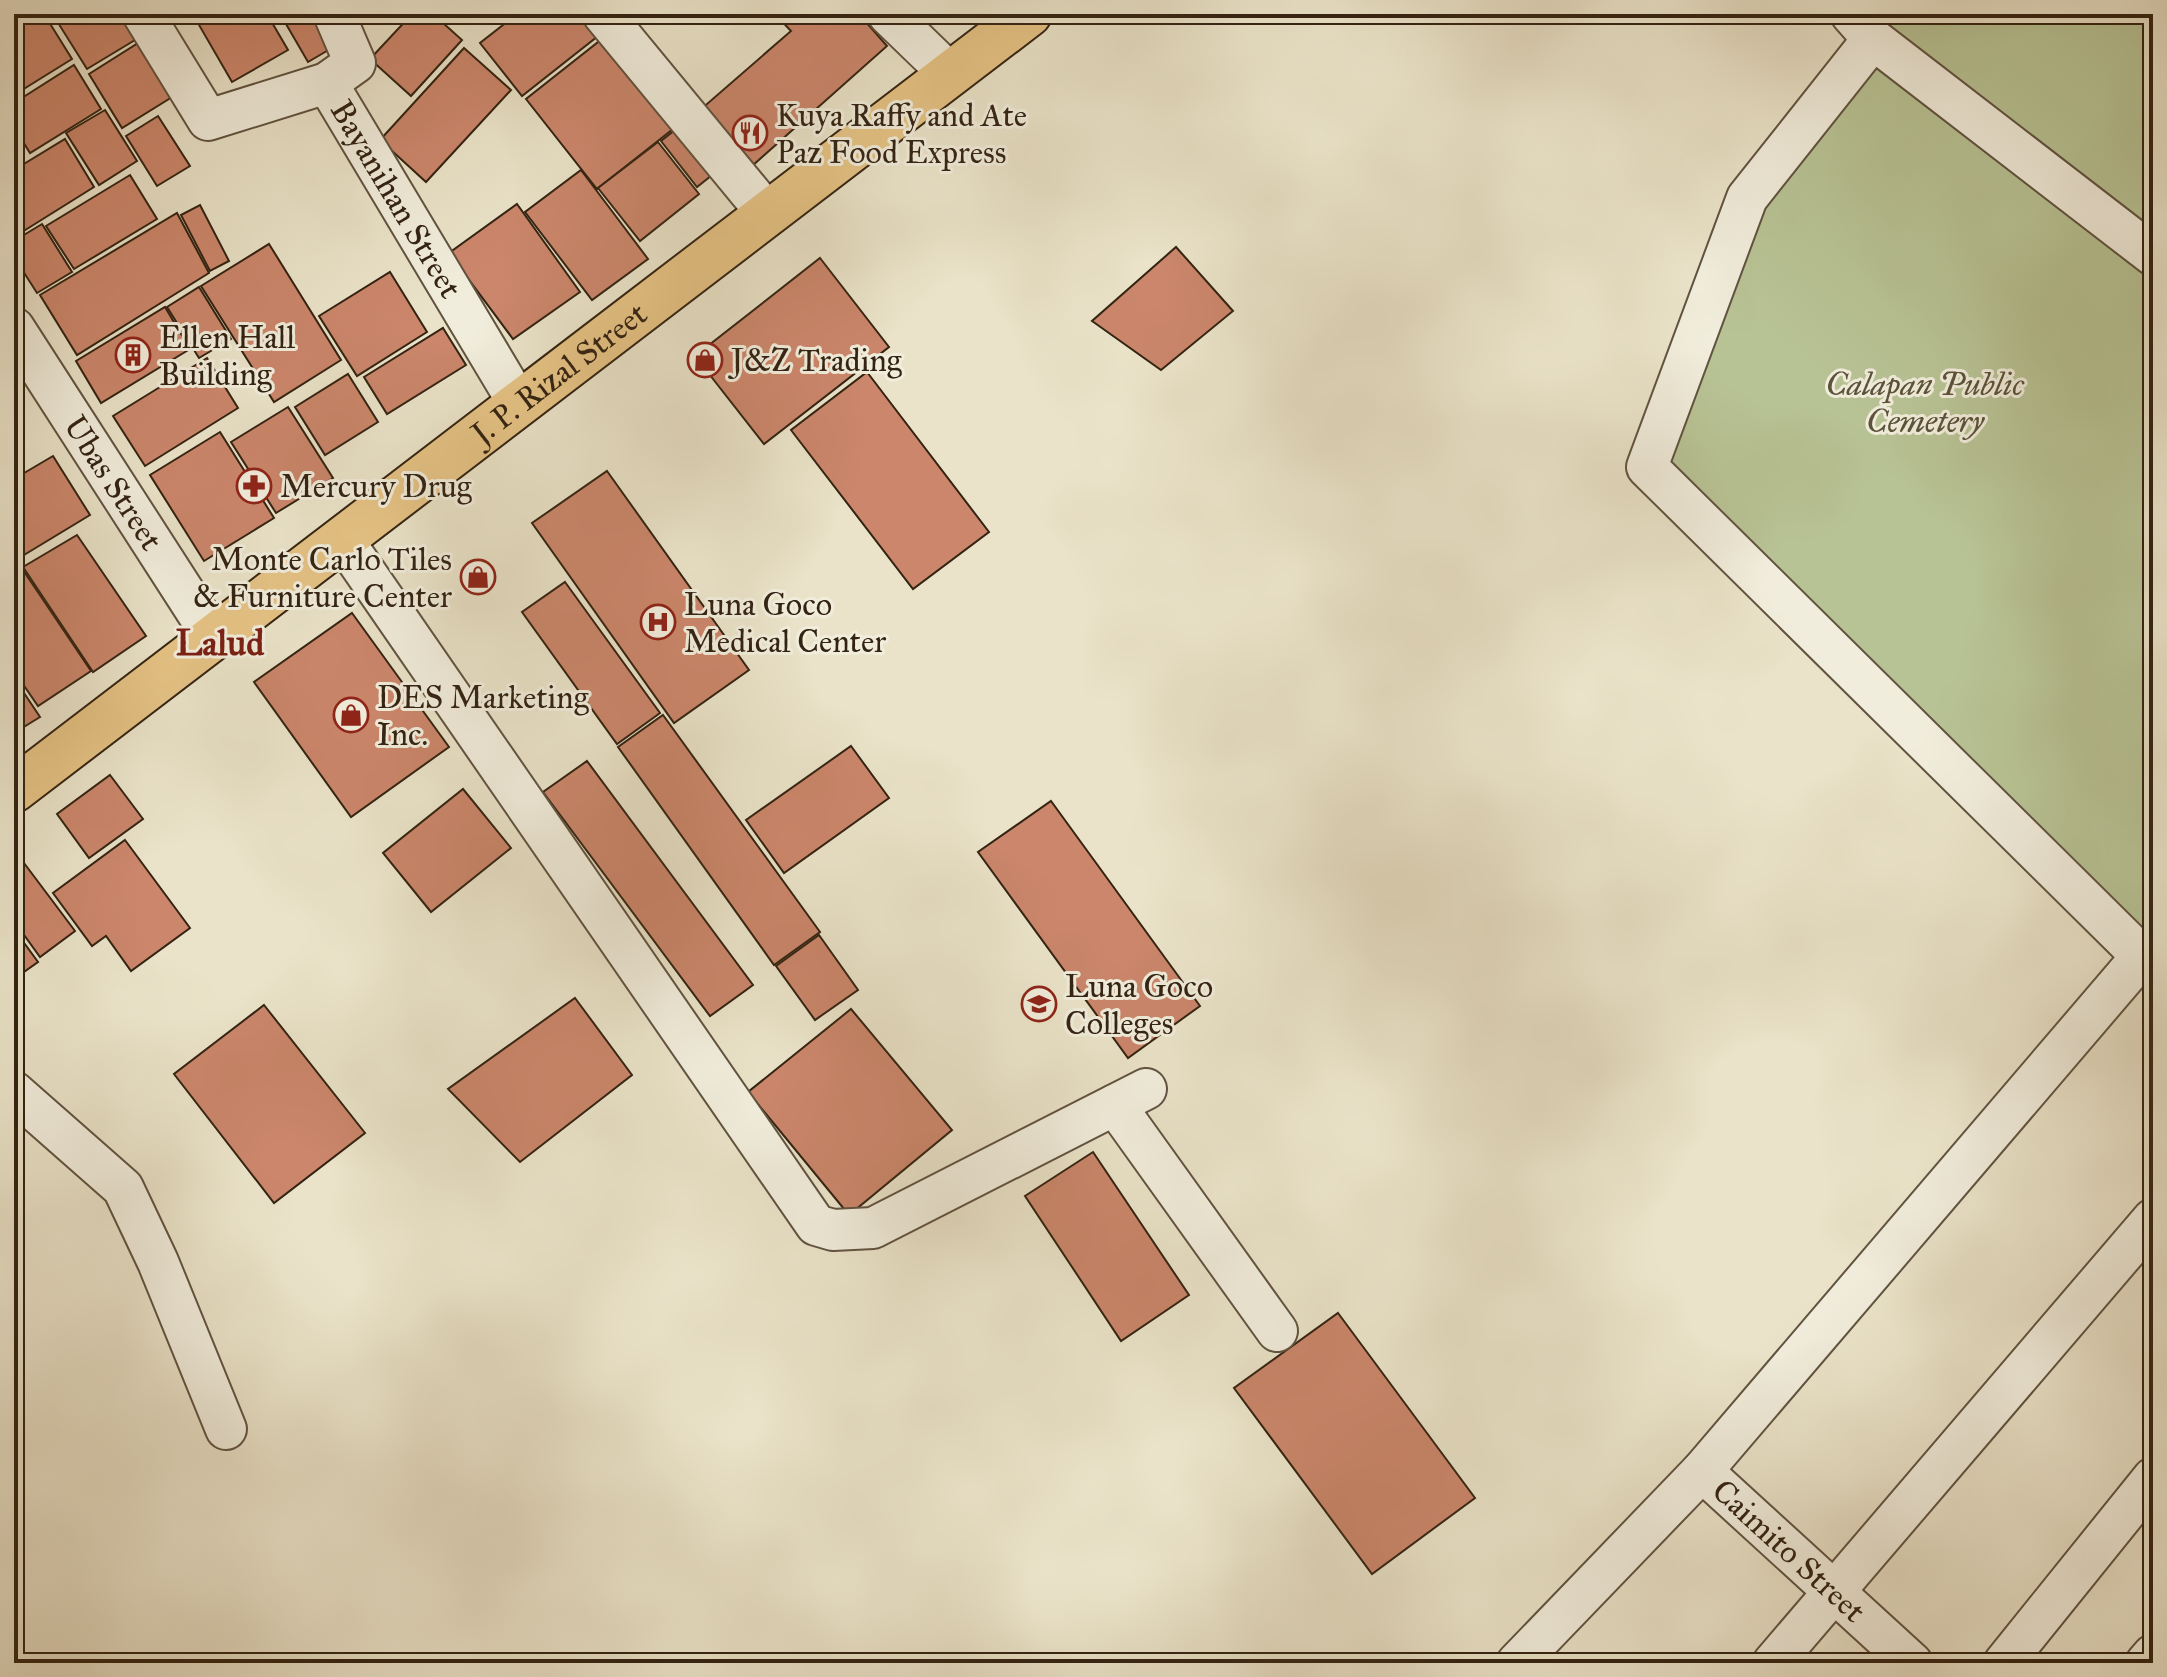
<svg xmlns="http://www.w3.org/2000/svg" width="2167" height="1677" font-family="'IM FELL Great Primer',serif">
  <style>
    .green { fill: #b8c395; stroke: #767354; stroke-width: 2 }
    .building { fill: #cb866b; stroke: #332312; stroke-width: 2 }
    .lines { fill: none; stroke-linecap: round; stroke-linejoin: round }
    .minor-casing { stroke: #615340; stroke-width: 44 }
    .highway-casing { stroke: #332312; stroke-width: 48 }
    .minor { stroke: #f1eddc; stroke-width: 40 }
    .highway { stroke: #e5c284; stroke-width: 44 }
    .labels { text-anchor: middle; stroke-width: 6; stroke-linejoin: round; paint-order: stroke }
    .poi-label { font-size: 32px; fill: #332312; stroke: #f1eddc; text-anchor: start }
    .street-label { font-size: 32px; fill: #332312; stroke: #f1eddc }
    .park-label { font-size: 32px; font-style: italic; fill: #5b5339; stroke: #f1eddc }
    .quarter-label { font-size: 36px; font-weight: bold; fill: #7a1f14; stroke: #f1eddc }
  </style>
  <rect width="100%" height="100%" fill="#eae3c9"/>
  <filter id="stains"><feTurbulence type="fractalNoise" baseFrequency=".0025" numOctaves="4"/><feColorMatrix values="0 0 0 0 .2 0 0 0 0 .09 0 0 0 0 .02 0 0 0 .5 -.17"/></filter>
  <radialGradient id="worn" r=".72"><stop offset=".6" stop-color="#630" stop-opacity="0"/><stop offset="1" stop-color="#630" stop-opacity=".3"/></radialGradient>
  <polygon class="green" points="1897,14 2153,14 2153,949 1659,460 1758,198 1891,35 1890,22"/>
  <g class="building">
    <polygon points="14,14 44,14 72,59 14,95"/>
    <polygon points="63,14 126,14 140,37 87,69 55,18"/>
    <polygon points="203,14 267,14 288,50 232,82 195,18"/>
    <polygon points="287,14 319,14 337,45 308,62 282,17"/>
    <polygon points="412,14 433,14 462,40 411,96 370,59"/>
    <polygon points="517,14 581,14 598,36 522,96 480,43"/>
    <polygon points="775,14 859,14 887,46 743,174 692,117 791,31"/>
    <polygon points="607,35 678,125 597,189 526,99"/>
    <polygon points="143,40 177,94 122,128 89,74"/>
    <polygon points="464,48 511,90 426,182 380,140"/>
    <polygon points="74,65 101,109 30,153 14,127 14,103"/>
    <polygon points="105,110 137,161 99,185 66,133"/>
    <polygon points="158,116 190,166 157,186 126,136"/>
    <polygon points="680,126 717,171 697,187 661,141"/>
    <polygon points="65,139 94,187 14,237 14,170"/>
    <polygon points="658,142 699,194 640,241 598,188"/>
    <polygon points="581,170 648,259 592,300 525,212"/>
    <polygon points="130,175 157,219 74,269 46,226"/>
    <polygon points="517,204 580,292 513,339 449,253"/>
    <polygon points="200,205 229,261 210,271 181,215"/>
    <polygon points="177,213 209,273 77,355 40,295"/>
    <polygon points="42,224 72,272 37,293 14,257 14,241"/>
    <polygon points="269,244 341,360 274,402 201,286"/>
    <polygon points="1176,247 1233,311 1161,370 1092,321"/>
    <polygon points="820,258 889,347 764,444 695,356"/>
    <polygon points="390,272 427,332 357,376 319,316"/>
    <polygon points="199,287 231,339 199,358 167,307"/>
    <polygon points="165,307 190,349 101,403 76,361"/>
    <polygon points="443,328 466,365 387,414 364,377"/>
    <polygon points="207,358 238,408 145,466 113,416"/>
    <polygon points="867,372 989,532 913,589 791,430"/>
    <polygon points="348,374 378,422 325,455 295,407"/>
    <polygon points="288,407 333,478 276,513 231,442"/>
    <polygon points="220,432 274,518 204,561 150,475"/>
    <polygon points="53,456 90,515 14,561 14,479"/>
    <polygon points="607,471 749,670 674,723 532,523"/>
    <polygon points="77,535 146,636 93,672 23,567"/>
    <polygon points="21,567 91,671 38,706 14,671 14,571"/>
    <polygon points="565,582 660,713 617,744 522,612"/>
    <polygon points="352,613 449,747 351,817 254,682"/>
    <polygon points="14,678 40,717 14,733"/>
    <polygon points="663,715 820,932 774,965 618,747"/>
    <polygon points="851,746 889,798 784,873 746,820"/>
    <polygon points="587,761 753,985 710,1016 543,792"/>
    <polygon points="110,775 143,819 89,858 57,814"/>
    <polygon points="463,789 511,848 431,912 383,853"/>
    <polygon points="1051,801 1200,1006 1128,1058 978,852"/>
    <polygon points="125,840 190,928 131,971 106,936 92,946 53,893"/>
    <polygon points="18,855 75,931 40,957 14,921 14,858"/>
    <polygon points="14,929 38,962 14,979"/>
    <polygon points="819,935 858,990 815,1020 776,966"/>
    <polygon points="575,998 632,1075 520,1162 448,1089"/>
    <polygon points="264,1005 365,1133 274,1203 174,1074"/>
    <polygon points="851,1009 952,1130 849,1215 748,1092"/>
    <polygon points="1093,1152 1189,1295 1121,1341 1025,1196"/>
    <polygon points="1338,1313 1475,1498 1372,1574 1234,1388"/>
  </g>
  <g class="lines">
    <g class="minor-casing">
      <g id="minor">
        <path id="s1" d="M143,14L208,120L327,83L519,404"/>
        <polyline points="603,14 767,213"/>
        <polyline points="888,14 949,73"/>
        <polyline points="1851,14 1873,39 1747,198 1647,467 2153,967"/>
        <polyline points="1873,39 2153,255"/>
        <polyline points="327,83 355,63 334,14"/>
        <path id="s2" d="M14,328L213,637"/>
        <polyline points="343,540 816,1225 833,1230 873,1228 1146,1089"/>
        <polyline points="14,1092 123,1188 158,1262 226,1429"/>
        <polyline points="1115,1105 1277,1331"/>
        <path id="s3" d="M1702,1471L1912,1663"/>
        <polyline points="1517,1663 1702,1471 2143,955"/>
        <polyline points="1773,1663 2153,1219"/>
        <polyline points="2004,1663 2153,1478"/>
        <polyline points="2146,1663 2153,1655"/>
      </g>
    </g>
    <g class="highway-casing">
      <g id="highway">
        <path id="s4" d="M14,790L1029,14"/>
      </g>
    </g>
    <use href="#minor" class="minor"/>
    <use href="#highway" class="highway"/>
  </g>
  <defs>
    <g id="restaurant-ring" transform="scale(1.8)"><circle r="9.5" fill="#f1eddc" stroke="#8f2418" stroke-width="1.5"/><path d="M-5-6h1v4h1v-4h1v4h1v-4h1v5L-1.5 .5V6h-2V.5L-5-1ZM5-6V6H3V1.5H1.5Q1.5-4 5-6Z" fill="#8f2418"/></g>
    <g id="building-ring" transform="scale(1.8)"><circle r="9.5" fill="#f1eddc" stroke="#8f2418" stroke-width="1.5"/><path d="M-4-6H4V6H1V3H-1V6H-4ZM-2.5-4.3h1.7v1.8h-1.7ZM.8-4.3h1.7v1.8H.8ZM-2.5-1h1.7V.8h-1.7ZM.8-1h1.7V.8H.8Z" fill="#8f2418"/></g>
    <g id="shop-ring" transform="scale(1.8)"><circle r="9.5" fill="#f1eddc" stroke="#8f2418" stroke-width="1.5"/><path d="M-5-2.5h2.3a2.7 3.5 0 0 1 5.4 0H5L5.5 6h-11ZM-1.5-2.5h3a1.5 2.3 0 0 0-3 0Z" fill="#8f2418"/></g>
    <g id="pharmacy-ring" transform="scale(1.8)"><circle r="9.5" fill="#f1eddc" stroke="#8f2418" stroke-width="1.5"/><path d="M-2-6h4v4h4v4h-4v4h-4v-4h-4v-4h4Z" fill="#8f2418"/></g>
    <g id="hospital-ring" transform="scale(1.8)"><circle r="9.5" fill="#f1eddc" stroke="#8f2418" stroke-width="1.5"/><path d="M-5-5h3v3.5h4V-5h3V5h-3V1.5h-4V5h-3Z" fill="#8f2418"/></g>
    <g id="university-ring" transform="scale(1.8)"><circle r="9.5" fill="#f1eddc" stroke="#8f2418" stroke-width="1.5"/><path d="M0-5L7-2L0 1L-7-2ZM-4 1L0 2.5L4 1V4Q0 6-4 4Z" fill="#8f2418"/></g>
  </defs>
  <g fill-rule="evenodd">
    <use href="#restaurant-ring" x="750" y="133"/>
    <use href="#building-ring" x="133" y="355"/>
    <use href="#shop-ring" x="705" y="360"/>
    <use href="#pharmacy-ring" x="254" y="486"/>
    <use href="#shop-ring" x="478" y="577"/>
    <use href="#hospital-ring" x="658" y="622"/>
    <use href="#shop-ring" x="351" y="715"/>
    <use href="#university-ring" x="1039" y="1004"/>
  </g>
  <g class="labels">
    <g class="poi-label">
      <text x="776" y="126">Kuya Raffy and Ate<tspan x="776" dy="37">Paz Food Express</tspan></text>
      <text x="159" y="348">Ellen Hall<tspan x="159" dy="37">Building</tspan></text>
      <text x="731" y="371">J&amp;Z Trading</text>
      <text x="280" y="497">Mercury Drug</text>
      <text x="452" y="570" text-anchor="end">Monte Carlo Tiles<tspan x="452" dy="37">&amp; Furniture Center</tspan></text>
      <text x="684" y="615">Luna Goco<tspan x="684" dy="37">Medical Center</tspan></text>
      <text x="377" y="708">DES Marketing<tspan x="377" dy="37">Inc.</tspan></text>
      <text x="1065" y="997">Luna Goco<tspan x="1065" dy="37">Colleges</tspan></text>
    </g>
    <g class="street-label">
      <text dy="11" stroke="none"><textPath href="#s1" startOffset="384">Bayanihan Street</textPath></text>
      <text dy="11" stroke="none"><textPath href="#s4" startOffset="686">J. P. Rizal Street</textPath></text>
      <text dy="11" stroke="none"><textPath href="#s2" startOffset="184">Ubas Street</textPath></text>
      <text dy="11" stroke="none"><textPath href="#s3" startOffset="118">Caimito Street</textPath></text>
    </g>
    <g class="park-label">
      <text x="1925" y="395">Calapan Public<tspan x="1925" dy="37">Cemetery</tspan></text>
    </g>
    <g class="quarter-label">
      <text x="220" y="655">Lalud</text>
    </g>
  </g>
  <rect width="2167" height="1677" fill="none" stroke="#eae3c9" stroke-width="48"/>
  <rect x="16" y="16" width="2135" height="1645" fill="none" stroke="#332312" stroke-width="4"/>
  <rect x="24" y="24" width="2119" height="1629" fill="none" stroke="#332312" stroke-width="2"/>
  <rect width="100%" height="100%" filter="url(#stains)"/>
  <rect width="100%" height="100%" fill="url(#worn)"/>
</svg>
